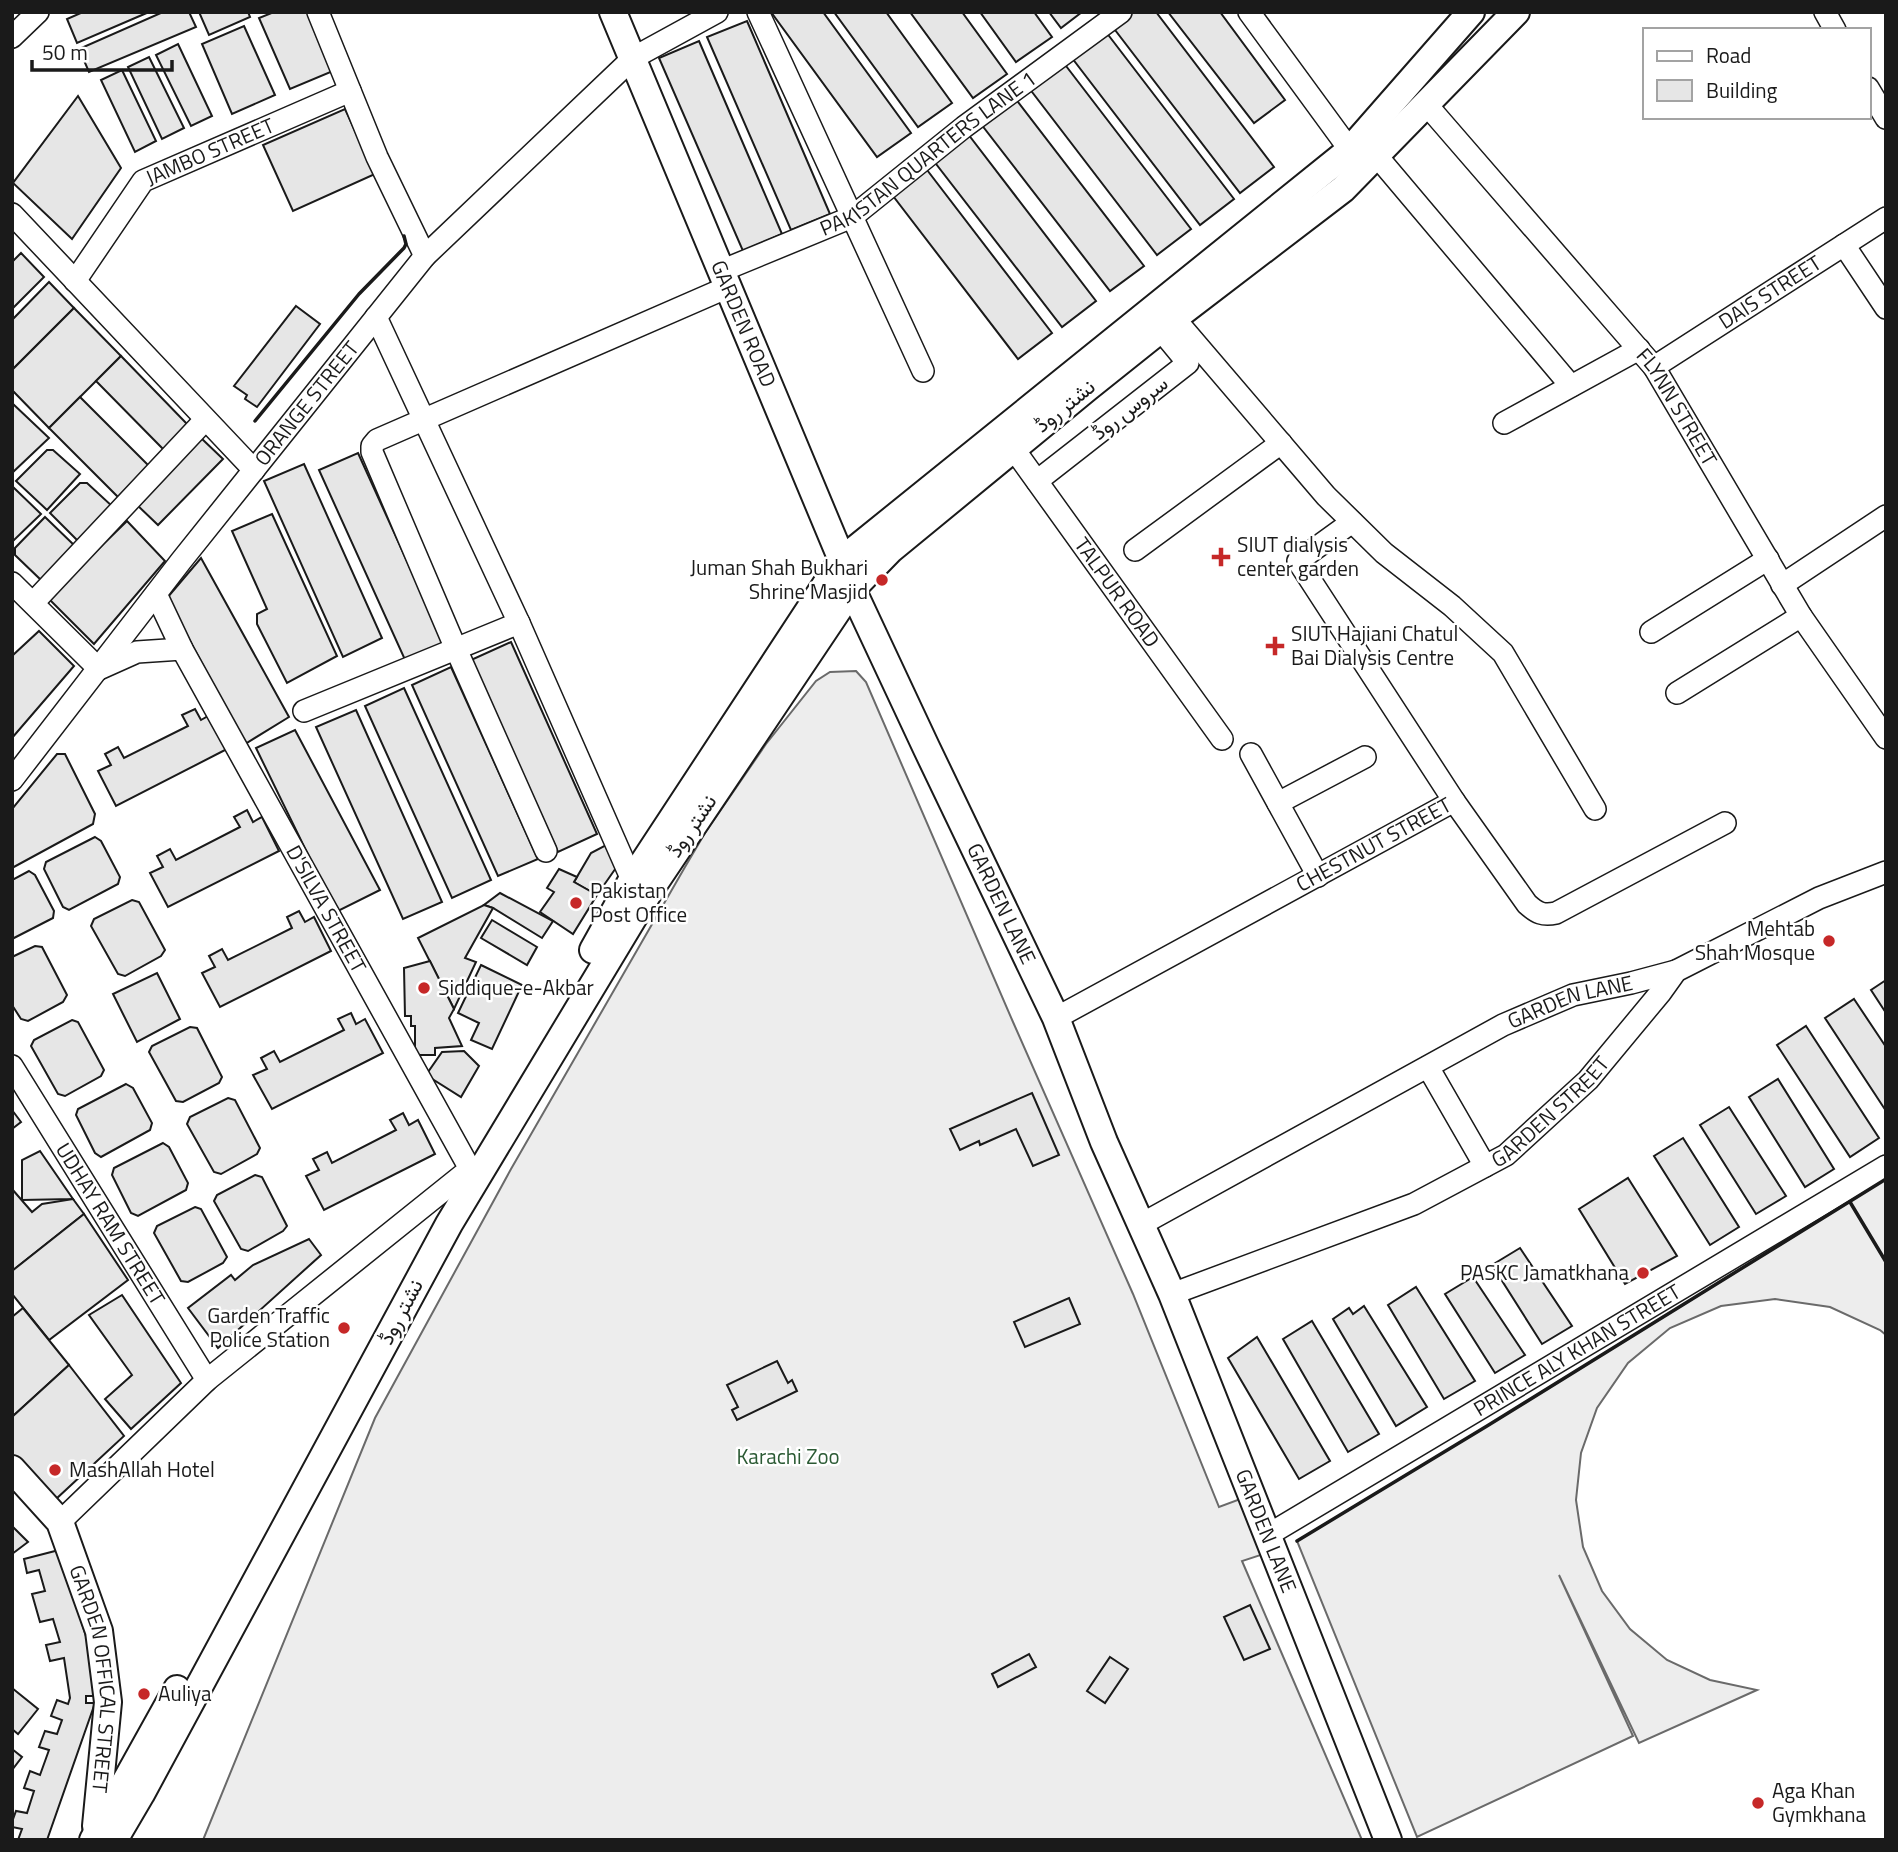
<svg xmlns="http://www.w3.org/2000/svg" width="1898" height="1852" font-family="'Titillium Web',Vazirmatn,sans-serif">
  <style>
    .built { fill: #ededed; stroke: #6a6a6a; stroke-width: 2 }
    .building { fill: #e6e6e6; stroke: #1a1a1a; stroke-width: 2 }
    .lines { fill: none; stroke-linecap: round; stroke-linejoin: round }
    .minor-casing { stroke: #1a1a1a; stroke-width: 24 }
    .major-casing { stroke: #1a1a1a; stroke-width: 30 }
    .minor { stroke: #fff; stroke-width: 21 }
    .major { stroke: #fff; stroke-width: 26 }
    .wall { stroke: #1a1a1a; stroke-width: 3.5 }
    .poi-dot { fill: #c62828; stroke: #fff; stroke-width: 2.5 }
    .labels { text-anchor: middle; stroke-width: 5; stroke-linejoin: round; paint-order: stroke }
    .street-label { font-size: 21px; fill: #1a1a1a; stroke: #fff }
    .poi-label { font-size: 21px; fill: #1a1a1a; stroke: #fff; text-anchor: start }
    .park-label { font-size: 21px; fill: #2b5a34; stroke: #fff }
  </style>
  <rect width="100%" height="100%" fill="#fff"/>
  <g class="built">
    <polygon points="856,671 866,682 1013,1022 1133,1294 1219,1507 1251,1495 1273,1551 1242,1561 1362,1840 203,1840 375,1418 511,1169 685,867 705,833 766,744 816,681 830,672"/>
    <polygon points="1886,1179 1886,1335 1880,1330 1830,1307 1775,1299 1721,1306 1670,1328 1628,1363 1597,1408 1581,1453 1576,1500 1583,1547 1602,1591 1630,1629 1667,1660 1710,1680 1757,1690 1639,1743 1559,1575 1633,1736 1417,1837 1297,1541 1487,1426"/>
  </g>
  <g class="building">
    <polygon points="83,12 149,12 77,43 67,19"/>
    <polygon points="163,12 189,12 196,27 89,72 79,49"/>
    <polygon points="199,12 248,12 250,17 209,35"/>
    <polygon points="274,12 307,12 333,71 290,89 259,18"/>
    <polygon points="771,12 823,12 911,133 877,157"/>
    <polygon points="834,12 886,12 952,103 918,127"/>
    <polygon points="910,12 962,12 1007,74 973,98"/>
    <polygon points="980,12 1034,12 1052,37 1016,62"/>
    <polygon points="1049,12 1082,12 1061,28"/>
    <polygon points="1130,12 1156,12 1274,167 1240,193 1112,26"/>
    <polygon points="1168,12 1220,12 1285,100 1254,123"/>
    <polygon points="747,21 830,214 791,230 707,37"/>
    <polygon points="244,26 275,95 232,114 202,44"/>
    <polygon points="1106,32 1234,199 1200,225 1072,58"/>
    <polygon points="699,41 782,234 743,251 659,58"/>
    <polygon points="178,44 212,116 191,126 156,55"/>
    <polygon points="149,57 184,128 162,139 128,67"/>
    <polygon points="1063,62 1191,229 1157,255 1029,88"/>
    <polygon points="122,70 156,141 135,152 101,80"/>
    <polygon points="78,96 121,168 72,239 13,183"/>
    <polygon points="1015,98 1144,266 1110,291 981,124"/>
    <polygon points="345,109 375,174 293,211 263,145"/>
    <polygon points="968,134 1096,301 1062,327 933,160"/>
    <polygon points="924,166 1052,333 1018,359 890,192"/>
    <polygon points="21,253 44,277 12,309 12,262"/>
    <polygon points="49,282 74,308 12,370 12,320"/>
    <polygon points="296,306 320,324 257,407 245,399 247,395 234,386"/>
    <polygon points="74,308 121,356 49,428 12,390 12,370"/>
    <polygon points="121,356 188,425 164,450 96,381"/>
    <polygon points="80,397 149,466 118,497 49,428"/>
    <polygon points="12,403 49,438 12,473 13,451"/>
    <polygon points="200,437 223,459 158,525 135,503"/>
    <polygon points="47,450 53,450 80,474 47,510 16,481"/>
    <polygon points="358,453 445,645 406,662 319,470"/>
    <polygon points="304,464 382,638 343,657 264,481"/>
    <polygon points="80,483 87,483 113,507 80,543 50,513"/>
    <polygon points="12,486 41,514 12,542"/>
    <polygon points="272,514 337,656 287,683 257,624 257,614 267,609 232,531"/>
    <polygon points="45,517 76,547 41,580 15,555 15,548"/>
    <polygon points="127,521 165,561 94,644 48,598"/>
    <polygon points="201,558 289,717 245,744 167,598"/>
    <polygon points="39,631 74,666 12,738 12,656"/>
    <polygon points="511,642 597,834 558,852 471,660"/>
    <polygon points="451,667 538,859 498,876 412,685"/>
    <polygon points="404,688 491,880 452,898 365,706"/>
    <polygon points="195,709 201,720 210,715 227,749 116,806 98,771 111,765 105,754 118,747 124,758 188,726 182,715"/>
    <polygon points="356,710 442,902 403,919 316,727"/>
    <polygon points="295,730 380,890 336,912 256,748"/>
    <polygon points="57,754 65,754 95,814 93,824 12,868 12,809"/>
    <polygon points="247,810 253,822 262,817 279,851 168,907 150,873 163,867 157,856 170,849 176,860 240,827 234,817"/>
    <polygon points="95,837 101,841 120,877 118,884 69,910 63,907 44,869 46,862"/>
    <polygon points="608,844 618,865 597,895 574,882 591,853"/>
    <polygon points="559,869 577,877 574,882 597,895 573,934 540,912 554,892 547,888"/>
    <polygon points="29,871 35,875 54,911 53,918 12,939 12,880"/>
    <polygon points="500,893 553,921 542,938 493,908 484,905"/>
    <polygon points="132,900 139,902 165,950 161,956 125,976 118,974 91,926 94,919"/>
    <polygon points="484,905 493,908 465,958 476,962 454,1009 418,938"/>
    <polygon points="299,911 305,922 314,917 331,951 220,1007 202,973 215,967 209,956 222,949 228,960 292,928 287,917"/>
    <polygon points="492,920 537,947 527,965 481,938"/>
    <polygon points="35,946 42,947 67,995 63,1002 28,1021 21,1019 12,1005 12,957"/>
    <polygon points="430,961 454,1009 449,1018 462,1046 435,1048 435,1055 415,1055 415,1026 411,1026 411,1016 405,1016 404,968"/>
    <polygon points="481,965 522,985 492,1049 471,1040 479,1023 458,1013"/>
    <polygon points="157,973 180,1019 137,1042 113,994"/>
    <polygon points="1886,980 1886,1013 1871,990"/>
    <polygon points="1854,999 1886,1047 1886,1111 1825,1018"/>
    <polygon points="351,1013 356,1024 365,1019 383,1053 272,1109 253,1075 267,1069 261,1058 274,1051 280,1062 344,1030 338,1019"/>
    <polygon points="72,1020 78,1022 104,1070 101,1076 65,1096 58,1094 31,1046 34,1040"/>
    <polygon points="1806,1026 1879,1138 1850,1157 1777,1045"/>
    <polygon points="190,1027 197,1028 222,1077 219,1083 183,1102 176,1101 149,1052 152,1046"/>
    <polygon points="464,1051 479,1066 461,1097 426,1075 442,1052"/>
    <polygon points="1778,1079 1834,1169 1805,1187 1749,1097"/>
    <polygon points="126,1084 133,1088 152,1123 150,1130 101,1157 95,1153 76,1115 78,1109"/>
    <polygon points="1032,1093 1059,1155 1033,1166 1016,1129 980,1145 979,1141 960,1150 950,1129"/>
    <polygon points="228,1098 235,1100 260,1148 257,1154 221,1174 214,1172 187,1124 190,1117"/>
    <polygon points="1729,1107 1786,1196 1756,1214 1700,1125"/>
    <polygon points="12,1110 21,1122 12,1129"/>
    <polygon points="403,1113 409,1125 418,1120 435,1154 324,1210 306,1176 319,1170 313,1159 327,1152 332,1163 396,1130 390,1120"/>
    <polygon points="1683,1138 1739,1227 1710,1245 1654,1156"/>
    <polygon points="163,1143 169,1147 188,1183 186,1190 138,1216 131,1213 112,1175 114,1168"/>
    <polygon points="40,1151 73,1199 22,1200 22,1160"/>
    <polygon points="255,1175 262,1177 287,1226 283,1231 248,1251 241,1249 214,1201 217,1195"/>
    <polygon points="1628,1178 1677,1256 1625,1284 1579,1209"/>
    <polygon points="12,1189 32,1212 42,1204 73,1199 84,1214 12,1271"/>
    <polygon points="195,1207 201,1209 227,1257 223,1263 188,1282 181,1281 154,1233 157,1226"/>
    <polygon points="84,1214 128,1280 49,1340 12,1294 12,1271"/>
    <polygon points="309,1239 321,1255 218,1348 188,1308 231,1275 235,1280 253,1265"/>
    <polygon points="1520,1248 1572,1326 1542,1344 1492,1265"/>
    <polygon points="1473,1277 1525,1355 1495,1373 1445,1294"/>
    <polygon points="1416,1287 1475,1381 1444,1399 1388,1305"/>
    <polygon points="122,1295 181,1383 131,1429 105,1399 132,1375 89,1315"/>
    <polygon points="1069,1298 1080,1324 1025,1347 1014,1322"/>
    <polygon points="1364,1306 1427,1407 1396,1426 1333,1319 1349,1308 1353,1314"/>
    <polygon points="23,1308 69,1365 12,1417 12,1317"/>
    <polygon points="1312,1321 1379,1434 1348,1452 1283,1339"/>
    <polygon points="1257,1337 1330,1461 1299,1479 1228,1358"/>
    <polygon points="777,1361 788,1383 792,1380 797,1391 737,1420 732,1410 738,1407 727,1385"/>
    <polygon points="69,1365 124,1436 56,1499 12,1454 12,1417"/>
    <polygon points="12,1526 28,1542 12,1554"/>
    <polygon points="59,1550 90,1649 95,1696 86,1696 86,1703 95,1703 47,1840 18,1840 22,1829 12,1827 12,1822 16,1811 27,1813 34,1791 24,1788 30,1771 40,1775 49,1750 39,1747 45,1731 57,1734 62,1720 51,1716 57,1700 68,1704 70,1698 64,1658 50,1661 46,1645 60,1642 53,1619 40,1622 32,1594 45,1591 39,1570 27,1573 24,1559"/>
    <polygon points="1250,1605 1270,1649 1244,1660 1224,1617"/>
    <polygon points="1029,1654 1036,1667 998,1687 992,1674"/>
    <polygon points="1110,1657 1128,1669 1105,1703 1087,1691"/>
    <polygon points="12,1688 38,1709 18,1734 12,1729"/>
    <polygon points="12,1749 22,1757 12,1770"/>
  </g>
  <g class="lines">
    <g class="minor-casing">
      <g id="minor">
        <polyline points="318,12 377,157 425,256"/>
        <polyline points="758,12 923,371"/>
        <polyline points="1249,12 1358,161"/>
        <polyline points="1825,12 1835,30"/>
        <polyline points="12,37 38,12"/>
        <polyline points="1868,88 1886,118"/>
        <path id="s1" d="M1426,104L1654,367L1801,616L1886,738"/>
        <polyline points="1376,155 1571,386"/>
        <polyline points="12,214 254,470"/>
        <polyline points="1844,245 1886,308"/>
        <path id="s2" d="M721,271L852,217L964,127L1121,12"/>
        <path id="s3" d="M75,281L143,181L350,91"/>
        <polyline points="376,317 519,623 632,880 644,886"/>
        <polyline points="1174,318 1326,496 1384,553 1452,606 1503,653 1595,809"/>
        <path id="s4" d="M1654,367L1886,218"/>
        <polyline points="1504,423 1639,349"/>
        <path id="s5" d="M1013,448L1222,739"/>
        <polyline points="1037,481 1188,363 1160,329"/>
        <polyline points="1135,550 1281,443"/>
        <polyline points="12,583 99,669 137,652 182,649"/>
        <polyline points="1782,585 1886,516"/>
        <polyline points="33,603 205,420"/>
        <polyline points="1651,632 1768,559"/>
        <polyline points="1677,693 1801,616"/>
        <polyline points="304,711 519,623"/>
        <polyline points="1251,754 1318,876"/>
        <path id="s6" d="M12,780L181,561L425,256L633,58L717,12"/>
        <path d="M1454,801L1527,904C1537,913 1543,916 1556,913L1725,823"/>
        <polyline points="1278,803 1365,757"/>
        <polyline points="546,851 456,649 372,452 372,446 377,440 728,287"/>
        <path id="s7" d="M1056,1018L1454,801L1298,561L1352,522"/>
        <path id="s8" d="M12,1066L207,1380"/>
        <polyline points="1428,1067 1485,1166"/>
        <path id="s9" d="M1140,1225L1503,1025L1573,995L1631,983L1676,971"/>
        <path id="s10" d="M1172,1294L1414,1204L1506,1155L1588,1080L1661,992L1676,971L1819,898L1886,872"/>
        <polyline points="60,1522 207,1380 470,1169 182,649 156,594"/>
        <path id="s11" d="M1268,1535L1886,1166"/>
      </g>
    </g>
    <g class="major-casing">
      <g id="major">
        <path id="s12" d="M613,12L842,560L852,589L926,747L1056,1018L1104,1142L1172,1294L1388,1840"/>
        <polyline points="593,950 632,880 842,560 1350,150 1471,12"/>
        <path id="s13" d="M12,1469L60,1522L99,1631L108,1702L96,1826"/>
        <polyline points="93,1840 177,1689"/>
        <polyline points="114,1840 141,1794 449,1224 650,890 852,589 890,550 1087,388 1182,312 1343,189 1516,12"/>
      </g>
    </g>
    <use href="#minor" class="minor"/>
    <use href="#major" class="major"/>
    <g class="wall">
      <polyline points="255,421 359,294 404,248 406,244 404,236"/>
      <polyline points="1850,1202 1886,1262"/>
      <polyline points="1297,1541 1487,1426 1886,1179"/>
    </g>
  </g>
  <g class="poi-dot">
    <path d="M1217.5 546.5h7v7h7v7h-7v7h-7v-7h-7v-7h7z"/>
    <circle cx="882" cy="580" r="7"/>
    <path d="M1271.5 635.5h7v7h7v7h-7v7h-7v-7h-7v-7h7z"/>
    <circle cx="576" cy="903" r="7"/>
    <circle cx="1829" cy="941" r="7"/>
    <circle cx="424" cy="988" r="7"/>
    <circle cx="1643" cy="1273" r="7"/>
    <circle cx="344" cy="1328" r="7"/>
    <circle cx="55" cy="1470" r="7"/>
    <circle cx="144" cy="1694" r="7"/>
    <circle cx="1758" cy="1803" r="7"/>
  </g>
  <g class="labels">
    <g class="street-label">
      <text dy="7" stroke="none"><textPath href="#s2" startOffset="240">PAKISTAN QUARTERS LANE 1</textPath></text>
      <text dy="7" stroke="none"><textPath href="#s3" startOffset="194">JAMBO STREET</textPath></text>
      <text dy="7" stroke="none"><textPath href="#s4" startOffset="138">DAIS STREET</textPath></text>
      <text dy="7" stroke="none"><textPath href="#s12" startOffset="338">GARDEN ROAD</textPath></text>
      <text dy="7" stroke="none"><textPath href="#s6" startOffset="478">ORANGE STREET</textPath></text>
      <text transform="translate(1065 406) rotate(-39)" y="7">نشتر روڈ</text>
      <text dy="7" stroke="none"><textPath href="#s1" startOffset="394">FLYNN STREET</textPath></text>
      <text transform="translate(1130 408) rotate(-38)" y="7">سروس روڈ</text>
      <text dy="7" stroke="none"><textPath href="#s5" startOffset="178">TALPUR ROAD</textPath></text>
      <text transform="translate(692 826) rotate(-56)" y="7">نشتر روڈ</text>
      <text dy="7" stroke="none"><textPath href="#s7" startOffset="362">CHESTNUT STREET</textPath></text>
      <text dy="7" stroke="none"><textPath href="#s12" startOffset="973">GARDEN LANE</textPath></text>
      <text transform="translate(326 909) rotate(61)" y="7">D'SILVA STREET</text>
      <text dy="7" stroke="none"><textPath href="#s9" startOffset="486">GARDEN LANE</textPath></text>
      <text dy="7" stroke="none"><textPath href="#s10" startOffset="424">GARDEN STREET</textPath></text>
      <text dy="7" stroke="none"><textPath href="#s8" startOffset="186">UDHAY RAM STREET</textPath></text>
      <text transform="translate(401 1312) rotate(-62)" y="7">نشتر روڈ</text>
      <text dy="7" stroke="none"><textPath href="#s11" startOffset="360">PRINCE ALY KHAN STREET</textPath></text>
      <text dy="7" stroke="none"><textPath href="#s12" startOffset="1654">GARDEN LANE</textPath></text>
      <text dy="7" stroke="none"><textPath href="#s13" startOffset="234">GARDEN OFFICAL STREET</textPath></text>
    </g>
    <g class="poi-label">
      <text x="1237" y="552">SIUT dialysis<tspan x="1237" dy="24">center garden</tspan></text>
      <text x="868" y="575" text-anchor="end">Juman Shah Bukhari<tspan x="868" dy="24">Shrine Masjid</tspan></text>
      <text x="1291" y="641">SIUT Hajiani Chatul<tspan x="1291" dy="24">Bai Dialysis Centre</tspan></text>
      <text x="590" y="898">Pakistan<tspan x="590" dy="24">Post Office</tspan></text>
      <text x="1815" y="936" text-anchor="end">Mehtab<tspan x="1815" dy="24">Shah Mosque</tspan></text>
      <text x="438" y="995">Siddique-e-Akbar</text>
      <text x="1629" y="1280" text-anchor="end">PASKC Jamatkhana</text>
      <text x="330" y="1323" text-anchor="end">Garden Traffic<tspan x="330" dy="24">Police Station</tspan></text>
      <text x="69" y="1477">MashAllah Hotel</text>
      <text x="158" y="1701">Auliya</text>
      <text x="1772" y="1798">Aga Khan<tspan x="1772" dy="24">Gymkhana</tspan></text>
    </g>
    <g class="park-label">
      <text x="788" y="1464">Karachi Zoo</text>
    </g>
  </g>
  <rect width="1898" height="1852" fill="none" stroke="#1a1a1a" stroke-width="28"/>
  <rect x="1643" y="28" width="228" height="91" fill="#ffffff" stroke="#a3a3a3" stroke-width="2"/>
  <rect x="1657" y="51" width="35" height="10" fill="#ffffff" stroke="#a3a3a3" stroke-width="2"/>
  <text x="1706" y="63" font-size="21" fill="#1a1a1a">Road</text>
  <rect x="1657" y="80" width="35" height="21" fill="#e6e6e6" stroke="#a3a3a3" stroke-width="2"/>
  <text x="1706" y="98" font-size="21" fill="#1a1a1a">Building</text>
  <path d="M32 60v10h140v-10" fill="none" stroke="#1a1a1a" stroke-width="3.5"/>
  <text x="42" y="60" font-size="21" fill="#1a1a1a" stroke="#ffffff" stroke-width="5" paint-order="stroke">50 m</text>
</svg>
